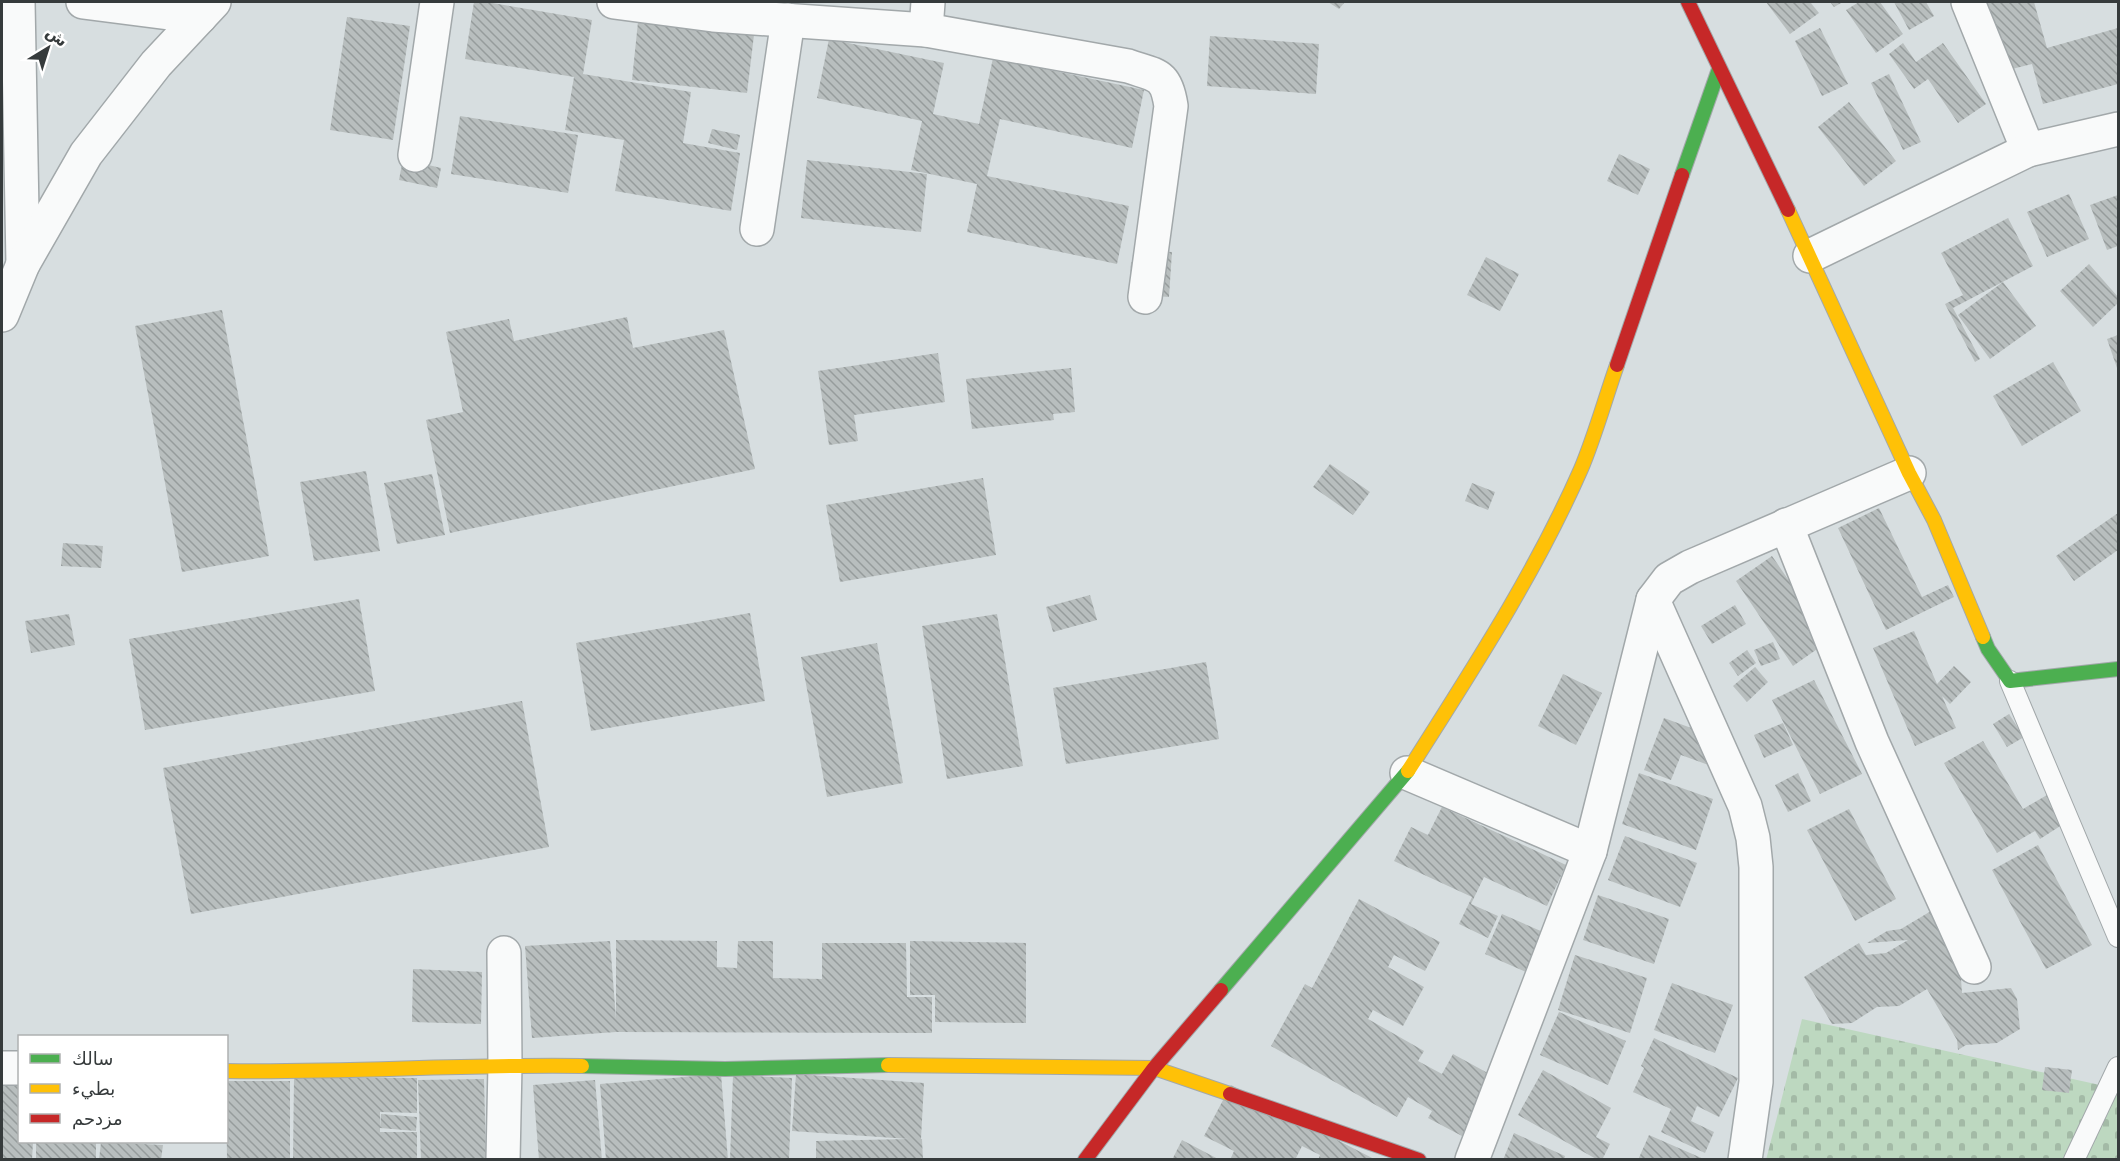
<svg xmlns="http://www.w3.org/2000/svg" width="2120" height="1161" font-family="'DejaVu Sans',Vazirmatn,sans-serif">
  <style>
    .cemetery { fill: url(#cemetery-stones) }
    .building { fill: url(#building-back-hatch) }
    .lines { fill: none; stroke-linecap: round; stroke-linejoin: round }
    .lane-casing { stroke: #a2a8aa; stroke-width: 22 }
    .street-casing { stroke: #a2a8aa; stroke-width: 36 }
    .fast-casing { stroke: #a2a8aa; stroke-width: 16 }
    .slow-casing { stroke: #a2a8aa; stroke-width: 16 }
    .jam-casing { stroke: #a2a8aa; stroke-width: 16 }
    .lane { stroke: #f9fafa; stroke-width: 20 }
    .street { stroke: #f9fafa; stroke-width: 33 }
    .fast { stroke: #4caf50; stroke-width: 14 }
    .slow { stroke: #ffc107; stroke-width: 14 }
    .jam { stroke: #c62828; stroke-width: 14 }
  </style>
  <defs>
    <pattern id="cemetery-stones" width="16" height="16" patternUnits="userSpaceOnUse" patternTransform="scale(1.5)"><rect width="16" height="16" fill="#bdd8c0"/><path d="M2 7V4a2 2 0 0 1 4 0v3zM10 15v-3a2 2 0 0 1 4 0v3z" fill="#a3baa6"/></pattern>
    <pattern id="building-back-hatch" width="6" height="6" patternUnits="userSpaceOnUse" patternTransform="scale(1.5)"><rect width="6" height="6" fill="#b8bebe"/><path d="M-1 5l2 2M0 0l6 6M5-1l2 2" fill="none" stroke="#969c9c"/></pattern>
  </defs>
  <rect width="100%" height="100%" fill="#d7dee0"/>
  <polygon class="cemetery" points="1802,1019 2118,1089 2118,1159 1766,1160"/>
  <g class="building">
    <polygon points="474,2 486,2 592,20 583,74 691,92 683,143 740,153 731,211 615,191 624,140 565,130 574,77 465,59"/>
    <polygon points="1328,2 1345,2 1339,9"/>
    <polygon points="1766,2 1810,2 1819,13 1790,34"/>
    <polygon points="1830,2 1843,2 1834,7"/>
    <polygon points="1859,2 1880,2 1903,34 1876,53 1846,10"/>
    <polygon points="1894,2 1926,2 1934,16 1909,30"/>
    <polygon points="1984,2 2034,2 2047,48 2118,28 2118,84 2043,104 2032,64 2004,71"/>
    <polygon points="347,17 410,26 393,140 330,130"/>
    <polygon points="638,22 754,35 747,93 632,80"/>
    <polygon points="1820,28 1848,84 1822,96 1795,41"/>
    <polygon points="1210,36 1319,44 1316,94 1207,86"/>
    <polygon points="829,39 944,63 933,114 979,124 993,58 1144,90 1132,148 1000,119 987,176 1129,206 1117,264 967,232 977,184 911,170 922,121 817,98"/>
    <polygon points="1903,43 1916,62 1943,43 1986,104 1958,123 1928,79 1914,89 1889,54"/>
    <polygon points="1889,74 1921,142 1903,150 1871,83"/>
    <polygon points="1849,102 1896,161 1864,186 1818,127"/>
    <polygon points="460,116 578,135 568,193 451,174"/>
    <polygon points="712,129 740,135 737,150 708,143"/>
    <polygon points="1619,154 1650,169 1638,195 1607,181"/>
    <polygon points="403,159 441,168 437,188 399,180"/>
    <polygon points="807,160 927,174 921,232 801,218"/>
    <polygon points="2069,194 2089,239 2047,257 2027,212"/>
    <polygon points="2118,195 2118,246 2107,250 2090,205"/>
    <polygon points="2008,218 2033,266 1953,308 1980,359 1975,362 1945,304 1963,295 1941,253"/>
    <polygon points="1155,251 1172,252 1169,297 1129,294 1131,262 1154,263"/>
    <polygon points="1486,257 1519,274 1500,311 1467,295"/>
    <polygon points="2089,264 2118,297 2118,303 2093,327 2060,291"/>
    <polygon points="2003,282 2036,326 1990,359 1958,315"/>
    <polygon points="222,310 269,556 182,572 135,326"/>
    <polygon points="627,317 633,348 724,330 755,469 450,533 426,420 463,412 446,332 509,319 514,341"/>
    <polygon points="2118,335 2118,371 2107,339"/>
    <polygon points="938,353 945,402 854,415 858,441 829,445 818,371"/>
    <polygon points="2053,362 2081,411 2022,446 1993,396"/>
    <polygon points="1071,368 1075,412 1053,414 1054,420 972,429 966,379"/>
    <polygon points="1330,464 1370,492 1353,515 1313,487"/>
    <polygon points="366,471 380,551 314,561 300,482"/>
    <polygon points="432,474 445,535 397,544 384,483"/>
    <polygon points="983,478 996,555 840,582 826,505"/>
    <polygon points="1472,483 1495,492 1488,510 1465,501"/>
    <polygon points="1879,508 1922,597 1948,585 1954,597 1886,630 1838,528"/>
    <polygon points="2118,513 2118,550 2074,581 2056,556"/>
    <polygon points="63,543 103,546 101,568 61,566"/>
    <polygon points="1772,556 1830,640 1793,666 1736,581"/>
    <polygon points="1090,595 1097,620 1053,632 1046,607"/>
    <polygon points="359,599 375,691 145,730 129,639"/>
    <polygon points="1735,605 1746,624 1712,644 1701,626"/>
    <polygon points="750,613 765,701 591,731 576,643"/>
    <polygon points="69,614 75,645 31,653 25,621"/>
    <polygon points="997,614 1023,766 947,779 922,626"/>
    <polygon points="1914,631 1937,684 1954,666 1971,682 1950,704 1942,696 1956,728 1915,746 1873,648"/>
    <polygon points="1773,642 1780,659 1761,666 1754,650"/>
    <polygon points="877,643 903,783 827,797 801,657"/>
    <polygon points="1747,650 1756,663 1738,676 1729,663"/>
    <polygon points="1206,662 1219,739 1066,764 1053,688"/>
    <polygon points="1755,667 1768,682 1747,702 1733,686"/>
    <polygon points="1563,674 1602,693 1576,745 1538,726"/>
    <polygon points="1814,680 1862,774 1820,794 1772,700"/>
    <polygon points="522,701 549,847 191,914 163,768"/>
    <polygon points="2009,714 2024,737 2007,747 1993,724"/>
    <polygon points="1664,718 1724,740 1714,767 1681,755 1671,780 1644,770"/>
    <polygon points="1783,723 1793,745 1764,758 1754,735"/>
    <polygon points="1983,741 2023,809 2047,795 2065,823 2040,839 2035,831 1997,853 1944,763"/>
    <polygon points="1639,773 1713,799 1696,850 1622,824"/>
    <polygon points="1798,773 1811,801 1788,812 1775,785"/>
    <polygon points="1442,807 1566,865 1547,906 1484,877 1471,904 1498,916 1488,938 1459,924 1472,897 1394,861 1411,827 1428,835"/>
    <polygon points="1849,809 1896,899 1855,921 1807,830"/>
    <polygon points="1625,836 1697,863 1680,907 1608,880"/>
    <polygon points="2038,845 2092,945 2046,969 1992,870"/>
    <polygon points="1598,895 1669,919 1654,964 1583,940"/>
    <polygon points="1359,899 1440,942 1425,971 1394,955 1388,967 1424,987 1403,1026 1373,1010 1368,1019 1424,1051 1418,1061 1442,1074 1453,1054 1495,1077 1462,1136 1428,1118 1432,1111 1408,1097 1397,1117 1271,1046 1305,984 1312,988"/>
    <polygon points="1941,905 1985,977 1961,979 1962,993 2011,988 2017,999 2020,1029 1997,1043 1966,1045 1958,1050 1957,1040 1927,989 1899,1006 1877,1007 1852,1023 1832,1024 1804,977 1859,943 1866,955 1886,953 1908,940 1867,943 1887,931 1901,929"/>
    <polygon points="1502,914 1550,935 1533,975 1485,954"/>
    <polygon points="616,940 717,941 717,967 737,968 738,941 773,941 773,978 822,979 822,943 906,943 907,997 932,997 932,1033 616,1032 532,1038 525,946 610,941 616,1019"/>
    <polygon points="910,941 1026,943 1026,1023 935,1022 935,995 910,995"/>
    <polygon points="1575,955 1647,978 1630,1033 1558,1010"/>
    <polygon points="413,969 482,972 481,1024 412,1022"/>
    <polygon points="1672,983 1733,1005 1715,1053 1654,1030"/>
    <polygon points="1559,1012 1626,1041 1608,1085 1540,1055"/>
    <polygon points="1654,1038 1738,1078 1719,1117 1697,1106 1691,1121 1714,1132 1705,1153 1661,1132 1671,1109 1633,1092 1644,1068 1641,1066"/>
    <polygon points="2045,1067 2072,1070 2069,1093 2042,1090"/>
    <polygon points="1543,1070 1611,1108 1596,1137 1610,1144 1602,1160 1598,1160 1518,1115"/>
    <polygon points="721,1074 728,1160 606,1160 600,1084"/>
    <polygon points="796,1074 924,1083 921,1139 922,1139 923,1160 816,1160 816,1141 909,1139 792,1131"/>
    <polygon points="733,1075 792,1078 789,1160 730,1160"/>
    <polygon points="2,1077 20,1077 20,1142 33,1142 32,1160 2,1160"/>
    <polygon points="294,1077 417,1078 417,1113 380,1112 380,1132 417,1132 417,1160 293,1160"/>
    <polygon points="484,1079 486,1160 421,1160 418,1080"/>
    <polygon points="595,1080 602,1160 539,1160 533,1085"/>
    <polygon points="226,1081 290,1081 290,1160 227,1160"/>
    <polygon points="1231,1085 1376,1160 1318,1160 1320,1155 1302,1146 1295,1160 1230,1160 1234,1151 1204,1136"/>
    <polygon points="381,1114 417,1117 416,1131 380,1128"/>
    <polygon points="1514,1133 1565,1156 1564,1160 1503,1160"/>
    <polygon points="1649,1135 1706,1160 1638,1160"/>
    <polygon points="1182,1140 1220,1160 1172,1160"/>
    <rect x="36" y="1142" width="60" height="18"/>
    <polygon points="101,1142 163,1145 161,1160 99,1160"/>
  </g>
  <g class="lines">
    <g class="lane-casing">
      <g id="lane">
        <polyline points="2010,681 2118,937"/>
        <polyline points="2074,1160 2118,1067"/>
      </g>
    </g>
    <g class="street-casing">
      <g id="street">
        <polyline points="18,2 23,264"/>
        <polyline points="83,2 200,17"/>
        <path d="M614,2L713,15L926,30L1128,66C1157,76 1166,73 1171,106L1145,297"/>
        <polyline points="1968,2 2028,150"/>
        <polyline points="926,30 928,2"/>
        <polyline points="415,155 437,2"/>
        <polyline points="757,229 788,20"/>
        <polyline points="1810,256 2028,150 2118,129"/>
        <polyline points="2,315 23,264 86,154 156,64 214,2"/>
        <polyline points="1786,525 1872,742 1974,967"/>
        <polyline points="1653,600 1745,806 1753,838 1756,867 1756,1082 1745,1160"/>
        <polyline points="1407,773 1590,851"/>
        <polyline points="2,1068 20,1068"/>
        <polyline points="503,1160 505,1065 504,953"/>
        <polyline points="1472,1160 1590,851 1653,600 1669,579 1690,567 1909,473"/>
      </g>
    </g>
    <g class="fast-casing">
      <g id="fast">
        <polyline points="1682,175 1719,69"/>
        <polyline points="1983,637 1988,649 2010,681 2118,669"/>
        <polyline points="1221,990 1408,771"/>
        <polyline points="582,1066 725,1069 888,1065"/>
      </g>
    </g>
    <g class="slow-casing">
      <g id="slow">
        <polyline points="1788,210 1909,473 1934,520 1983,637"/>
        <path d="M1408,771C1470,673 1534,576 1581,469C1595,436 1605,399 1617,365"/>
        <polyline points="888,1065 1154,1068 1230,1094"/>
        <path d="M226,1071C345,1073 463,1064 582,1066"/>
      </g>
    </g>
    <g class="jam-casing">
      <g id="jam">
        <polyline points="1688,2 1788,210"/>
        <polyline points="1617,365 1682,175"/>
        <polyline points="1230,1094 1419,1160"/>
        <polyline points="1085,1160 1154,1068 1221,990"/>
      </g>
    </g>
    <use href="#lane" class="lane"/>
    <use href="#street" class="street"/>
    <use href="#fast" class="fast"/>
    <use href="#slow" class="slow"/>
    <use href="#jam" class="jam"/>
  </g>
  <rect width="2120" height="1161" fill="none" stroke="#363b3c" stroke-width="6"/>
  <rect x="18" y="1035" width="210" height="108" fill="#ffffff" stroke="#afb1b1" stroke-width="1.5"/>
  <rect x="30" y="1054" width="30" height="9" fill="#4caf50" stroke="#afb1b1" stroke-width="1.5"/>
  <text x="72" y="1065" font-size="18" fill="#363b3c">سالك</text>
  <rect x="30" y="1084" width="30" height="9" fill="#ffc107" stroke="#afb1b1" stroke-width="1.5"/>
  <text x="72" y="1095" font-size="18" fill="#363b3c">بطيء</text>
  <rect x="30" y="1114" width="30" height="9" fill="#c62828" stroke="#afb1b1" stroke-width="1.5"/>
  <text x="72" y="1125" font-size="18" fill="#363b3c">مزدحم</text>
  <g transform="translate(48 48) rotate(38)" stroke="#ffffff" stroke-width="4.5" paint-order="stroke">
  <path d="M0-4.5L10 22L0 15L-10 22Z" fill="#363b3c"/>
  <text y="-9" font-size="16" font-weight="bold" text-anchor="middle" fill="#363b3c">ش</text>
  </g>
</svg>
